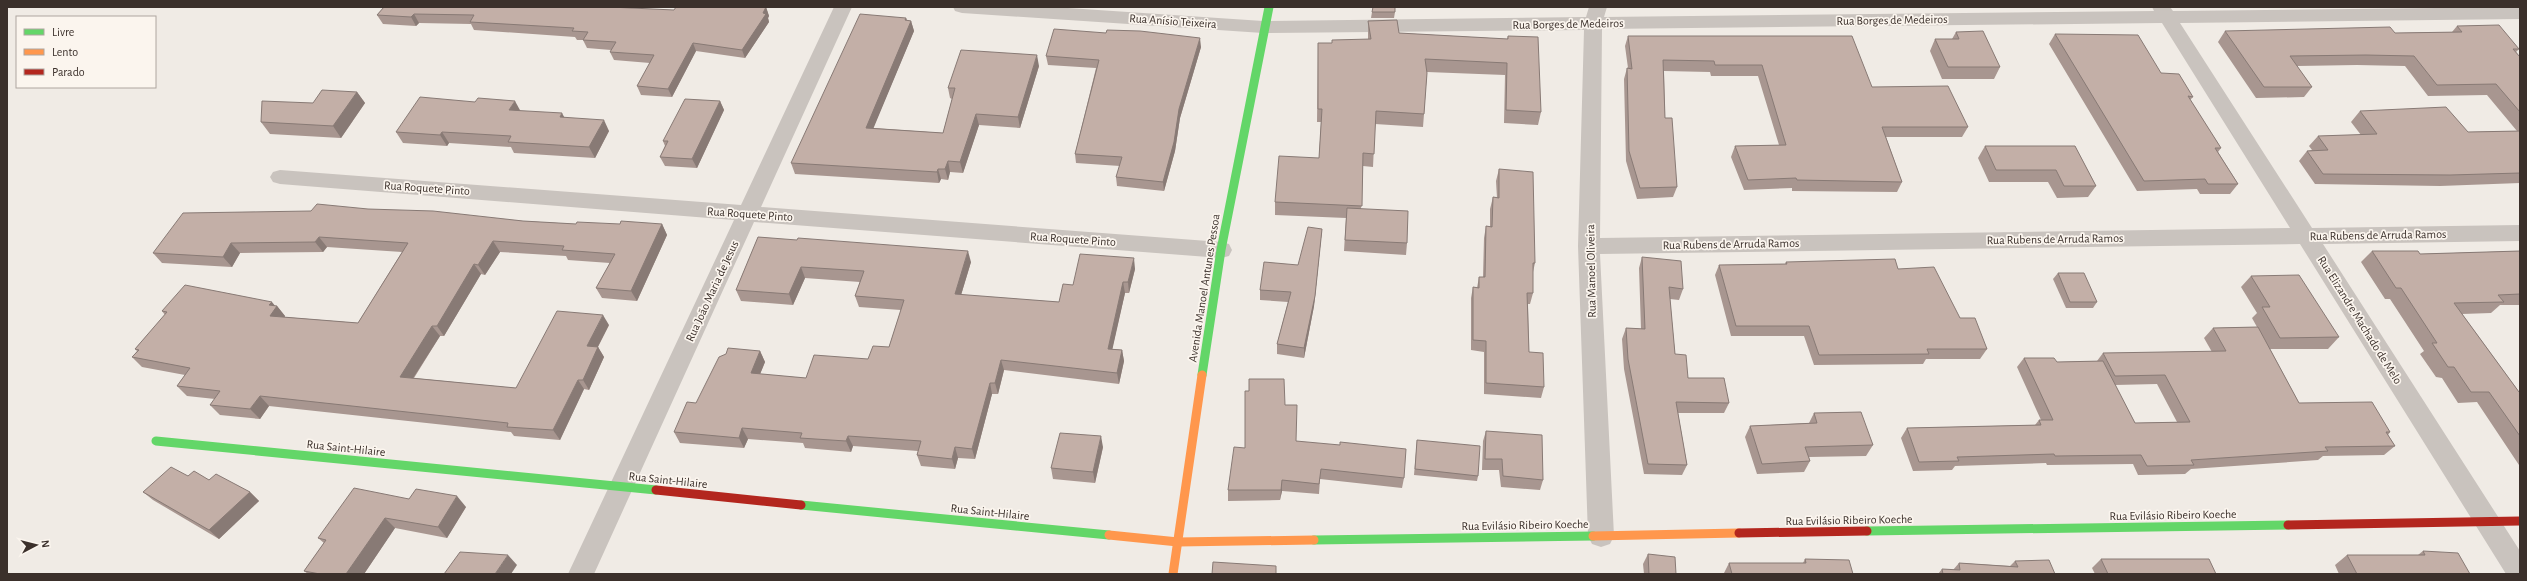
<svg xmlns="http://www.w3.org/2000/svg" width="2527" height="581" font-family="'Alegreya Sans',sans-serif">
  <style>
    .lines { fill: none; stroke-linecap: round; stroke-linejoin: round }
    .street { fill: #c9c3be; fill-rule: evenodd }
    .fast { stroke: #63d668; stroke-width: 9 }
    .slow { stroke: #ff974d; stroke-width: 9 }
    .jam { stroke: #b3261e; stroke-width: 9 }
    .wall { fill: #a89690; fill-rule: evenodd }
    .shaded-wall { fill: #887a75 }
    .building { fill: #c3afa7; stroke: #887a75 }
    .labels { text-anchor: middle; stroke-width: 3.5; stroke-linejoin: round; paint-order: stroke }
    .street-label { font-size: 12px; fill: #3b302b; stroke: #fbf5ee }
  </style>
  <rect width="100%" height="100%" fill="#f0ebe5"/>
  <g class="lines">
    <g class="street">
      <polygon points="834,7 852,7 761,207 1221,242 1229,244 1232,250 1229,256 1221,258 754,222 594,574 568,574 734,220 280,184 273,182 270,177 273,172 280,170 741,205"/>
      <path d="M953,7H1053L1263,21L1586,17L1589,7H1607L1604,17L2154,11L2152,7H2170L2173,11L2520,7V19L2180,23L2312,228L2520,225V241L2323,244L2520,551V574H2506L2300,244L1600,254L1614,536L1610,544L1601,547L1592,544L1588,536L1578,246L1584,30L1263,33L962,13L955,11ZM2162,23L2290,228L1600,238L1602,29Z"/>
    </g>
    <g class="fast">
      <polyline points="1202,375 1221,250 1269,7"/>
      <polyline points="156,441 656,490"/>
      <polyline points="801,505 1109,535"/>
      <polyline points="1867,531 2288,525"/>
      <polyline points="1314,540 1593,536"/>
    </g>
    <g class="slow">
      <polyline points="1109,535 1178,542 1314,540"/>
      <polyline points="1593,536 1739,533"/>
      <polyline points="1173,574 1202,375"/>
    </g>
    <g class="jam">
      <polyline points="656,490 801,505"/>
      <polyline points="2288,525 2520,521"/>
      <polyline points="1739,533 1867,531"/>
    </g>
  </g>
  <g class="wall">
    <polygon points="384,7 674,10 766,7 769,16 768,18 769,22 745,58 696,51 672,97 641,95 637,86 650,63 614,60 610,52 611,50 587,48 583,40 577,40 575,37 474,30 471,24 419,23 416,26 383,24 377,15"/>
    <polygon points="1372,12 1395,12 1394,18 1371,18"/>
    <polygon points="906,18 907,20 911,21 914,31 873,128 943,133 952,99 950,98 948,88 1039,66 1020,128 979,125 963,173 950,172 948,180 941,179 939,183 795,174 791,163"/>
    <polygon points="1368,21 1399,33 1507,39 1508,36 1541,112 1538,125 1504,123 1505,75 1427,72 1424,114 1423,127 1375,124 1373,167 1363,166 1361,209 1407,243 1406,255 1344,251 1346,218 1275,215 1275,202 1319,158 1321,122 1317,122 1318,43 1332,43 1368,39"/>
    <polygon points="2457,26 2519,49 2516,52 2520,57 2520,183 2440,186 2315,184 2299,161 2307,151 2312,150 2309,146 2318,136 2361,135 2351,122 2360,111 2468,132 2517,131 2487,95 2428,96 2405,66 2357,65 2297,66 2312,87 2304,97 2256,98 2218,42 2225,31 2395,33 2452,32"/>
    <polygon points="1956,32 2000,67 1994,79 1942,79 1930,51 1935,39 1952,39"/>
    <polygon points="2055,34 2161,73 2193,97 2190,100 2221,148 2218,152 2238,184 2230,194 2200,194 2197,189 2137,191 2049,44"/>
    <polygon points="1628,36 1872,87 1968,127 1962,137 1886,137 1902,182 1897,192 1792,191 1792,188 1744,190 1731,157 1735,146 1779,145 1758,76 1711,76 1710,72 1664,71 1665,118 1677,187 1673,197 1637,199 1626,161 1624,79 1627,68 1628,68 1625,46"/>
    <polygon points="1201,47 1180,118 1175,151 1164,191 1117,186 1116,177 1120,166 1076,163 1075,154 1096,68 1048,65 1046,56"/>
    <polygon points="357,92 365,103 341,138 270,134 261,122 313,103"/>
    <polygon points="720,101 724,110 697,168 665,166 660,157 665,146 663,141"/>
    <polygon points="520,111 564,117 609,131 595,158 514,153 511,147 449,143 447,146 403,143 396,132"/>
    <polygon points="1985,146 2075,146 2096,186 2088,197 2057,198 2048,182 1989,182 1978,158"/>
    <polygon points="1499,169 1535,263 1533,272 1533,293 1530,304 1528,304 1529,352 1544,387 1541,398 1484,394 1484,352 1471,350 1471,298 1473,287 1477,288 1479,277 1483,277 1484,238 1486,226 1490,227 1490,209 1493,197 1497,198 1496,181"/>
    <polygon points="368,209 523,221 576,224 662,224 667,235 637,301 602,298 596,288 610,263 568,260 566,256 500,252 485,275 481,274 444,336 440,336 414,378 516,388 609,325 598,347 604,357 589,390 584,389 560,440 514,436 511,432 269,406 260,419 220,415 210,405 215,399 187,396 177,386 185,375 142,367 132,357 137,351 135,349 165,315 162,311 275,306 277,306 285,316 285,317 358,323 402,252 327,247 323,252 240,253 232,267 162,263 153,253 311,211"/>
    <polygon points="1322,229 1314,306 1304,358 1277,354 1277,344 1288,302 1260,300 1260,290 1298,265"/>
    <polygon points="758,237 971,262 961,295 1059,302 1073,285 1135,269 1129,293 1125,293 1112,349 1122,350 1124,361 1119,384 1004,370 998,394 992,394 975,459 958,458 955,469 921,466 917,455 918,451 853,446 851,452 805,448 803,443 748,439 744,448 680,443 674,432 696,403 760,351 765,362 760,374 806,378 868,359 889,347 901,310 859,307 855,296 860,282 805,278 793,305 741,301 736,290"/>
    <polygon points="2372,251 2420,254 2520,251 2520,305 2500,305 2491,313 2462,314 2519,392 2520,392 2520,465 2519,465 2477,402 2458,403 2442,378 2436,377 2420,354 2424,351 2390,299 2385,299 2361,262"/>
    <polygon points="1642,257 1683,289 1679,300 1670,299 1675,354 1688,378 1729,403 1724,413 1678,413 1687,465 1682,475 1644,474 1624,369 1622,339 1626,328 1641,329 1639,268"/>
    <polygon points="1786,262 1898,269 1960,318 1987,349 1980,359 1926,359 1923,364 1814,365 1804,336 1731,336 1715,275 1719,265 1785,264"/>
    <polygon points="2058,273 2097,302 2093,308 2066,308 2053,279"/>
    <path d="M2251,276L2339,337L2328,349H2270L2299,403L2390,432L2388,435L2395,446L2384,455L2323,456L2318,460L2191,469L2185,474L2138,475L2133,464L2047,465L2046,463L1955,466L1952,470L1913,471L1901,438L1907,428L2035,425L2039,420H2041L2017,367L2024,358L2057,362L2097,361L2103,353L2212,352L2204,338L2213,328L2257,327L2252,318L2257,313L2241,287ZM2157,384L2177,422L2135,423L2115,385Z"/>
    <polygon points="1249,391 1285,405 1296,441 1404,478 1402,488 1320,479 1319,494 1282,491 1280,500 1228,501 1228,490 1245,448"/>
    <polygon points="1814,413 1873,445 1866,456 1809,457 1810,461 1804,472 1757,474 1745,437 1750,426 1809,423"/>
    <polygon points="1486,431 1543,480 1540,490 1501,487 1499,470 1482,470 1483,441"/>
    <polygon points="1417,440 1478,476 1477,481 1414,475"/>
    <polygon points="1103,447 1095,483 1053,479 1051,468"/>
    <polygon points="188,476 209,480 250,492 259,501 219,539 153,500 143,492"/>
    <polygon points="409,499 466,507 447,538 395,528 364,574 308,574 304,571 324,543 318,538"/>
    <polygon points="2423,551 2470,574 2339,574 2335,565 2347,555 2418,555"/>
    <polygon points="1648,554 1676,574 1644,574 1643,564"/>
    <polygon points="1805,559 1853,574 1724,574 1724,573 1729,563 1803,563"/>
    <polygon points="2101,559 2216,574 2095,574 2092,568"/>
    <polygon points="2015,561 2055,574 1938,574 1942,569 1953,570 1959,563 2010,566"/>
  </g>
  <g class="shaded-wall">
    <polygon points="766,7 769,16 768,18 769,22 745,58 742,50"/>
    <polygon points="414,14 419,23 416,26 411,17"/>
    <polygon points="906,18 908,27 911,21 914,31 869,139 866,128"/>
    <polygon points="1200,38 1201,47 1180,118 1175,151 1164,191 1163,182 1179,109"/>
    <polygon points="693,43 696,51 672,97 668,89"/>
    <polygon points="1037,55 1039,66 1020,128 1018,117"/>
    <polygon points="357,92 365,103 341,138 333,126"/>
    <polygon points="515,101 521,112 509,110"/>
    <polygon points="720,101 724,110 697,168 692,159"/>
    <polygon points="562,113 568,124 560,117"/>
    <polygon points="976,114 979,125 963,173 960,162"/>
    <polygon points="604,120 609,131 595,158 589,147"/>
    <polygon points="442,132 449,143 447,146 440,135"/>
    <polygon points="948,161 950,172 948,180 945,169"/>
    <polygon points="938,169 941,179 939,183 937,172"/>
    <polygon points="662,224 667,235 637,301 631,291"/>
    <polygon points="1322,229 1314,306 1304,358 1304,348"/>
    <polygon points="319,237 327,247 323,252 315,242"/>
    <polygon points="493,241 500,252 485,275 478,265"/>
    <polygon points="231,243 240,253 232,267 223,257"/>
    <polygon points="968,251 971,262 958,305 955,294"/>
    <polygon points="1134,258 1135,269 1129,293 1128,282"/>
    <polygon points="474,264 481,274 444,336 437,326"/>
    <polygon points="801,267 805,278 793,305 789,294"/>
    <polygon points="1123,282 1125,293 1110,360 1108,349"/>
    <polygon points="272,302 276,307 277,306 285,316 278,325 270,316 269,305"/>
    <polygon points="603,315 609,325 593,356 587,346"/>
    <polygon points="432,326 440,336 408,386 400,377"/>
    <polygon points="598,347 604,357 589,390 583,380"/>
    <polygon points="1122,350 1124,361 1119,384 1117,373"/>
    <polygon points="760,351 765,362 756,384 751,373"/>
    <polygon points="1001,360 1004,370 998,394 995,383"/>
    <polygon points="578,380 584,389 560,440 553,430"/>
    <polygon points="990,383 992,394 975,459 972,449"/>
    <polygon points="260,396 269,406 260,419 250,409"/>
    <polygon points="742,428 748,439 744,448 739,438"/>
    <polygon points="848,436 853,446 851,452 846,441"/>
    <polygon points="1101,436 1103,447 1095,483 1093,472"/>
    <polygon points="955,447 958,458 955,469 952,459"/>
    <polygon points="1282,480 1282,491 1280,500"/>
    <polygon points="250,492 259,501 219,539 209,530"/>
    <polygon points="457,496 466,507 447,538 438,527"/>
    <polygon points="385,518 395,528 364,574 346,574"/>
    <polygon points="508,555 517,565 511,574 495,574"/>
  </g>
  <g class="building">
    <polygon points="384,7 610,7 674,10 676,7 766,7 763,13 766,14 742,50 693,43 668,89 637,86 654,55 610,52 616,42 583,40 588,32 572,31 574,28 470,22 474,15 414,14 411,17 377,15"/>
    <polygon points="1373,7 1395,7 1395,12 1372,12"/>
    <polygon points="860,14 906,18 905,20 911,21 866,128 943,133 955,88 948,88 961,50 1037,55 1018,117 976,114 960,162 948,161 945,169 938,169 937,172 791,163"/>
    <polygon points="1397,20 1399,33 1508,39 1508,36 1538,37 1541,112 1506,110 1507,63 1425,59 1427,73 1424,114 1376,111 1374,154 1363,153 1362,206 1275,202 1279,156 1319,158 1322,109 1318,109 1318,43 1332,43 1332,40 1371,39 1368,21"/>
    <polygon points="2499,25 2519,49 2513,49 2520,57 2520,112 2496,84 2437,85 2414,56 2366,55 2290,56 2312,87 2264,87 2225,31 2390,27 2395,33 2462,32 2457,26"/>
    <polygon points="1054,29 1106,33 1107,30 1140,31 1200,38 1179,109 1174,142 1163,182 1116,177 1122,157 1075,154 1099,60 1046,56"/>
    <polygon points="1983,31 2000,67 1948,67 1935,39 1959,39 1956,32"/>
    <polygon points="2055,34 2138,35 2161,73 2179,74 2193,97 2188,96 2221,148 2215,148 2238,184 2208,184 2205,179 2144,181"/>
    <polygon points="1628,36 1852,36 1872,87 1948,86 1968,127 1882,127 1902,182 1797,180 1796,178 1748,180 1735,146 1786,145 1762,65 1715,65 1714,61 1663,60 1665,118 1672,118 1677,187 1640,188 1629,151 1627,68 1632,69"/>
    <polygon points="322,90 357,92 333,126 261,122 262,101 313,103"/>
    <polygon points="420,97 475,102 478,98 515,101 509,110 562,113 560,117 604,120 589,147 508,142 511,136 442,132 440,135 396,132"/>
    <polygon points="685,99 720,101 692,159 660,157 668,141 663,141"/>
    <polygon points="2446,107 2468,132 2520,131 2520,173 2450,175 2323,174 2307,151 2328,150 2318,136 2377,134 2360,111"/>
    <polygon points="1985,146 2075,146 2096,186 2064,186 2056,170 1996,170"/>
    <polygon points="1499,169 1533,172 1535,263 1533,263 1533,293 1527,293 1529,352 1543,353 1544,387 1486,383 1486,341 1473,340 1473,287 1479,288 1479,277 1485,277 1486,226 1492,227 1493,197 1499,198"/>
    <polygon points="317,204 368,209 433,211 523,221 576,224 577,222 620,224 621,221 662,224 631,291 596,288 615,254 562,250 564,246 493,241 478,265 474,264 437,326 432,326 400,377 516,388 557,311 603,315 587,346 598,347 583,380 578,380 553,430 507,427 508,423 260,396 250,409 210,405 220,391 177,386 190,368 132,357 139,350 135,349 167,312 162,311 185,285 272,302 269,305 277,306 270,316 358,323 408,243 319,237 315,242 231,243 223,257 153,253 183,213 311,211"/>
    <polygon points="1347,208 1408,211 1407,243 1345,240"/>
    <polygon points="1308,227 1322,229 1315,296 1304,348 1277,344 1291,292 1260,290 1264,262 1298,265"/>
    <polygon points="758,237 797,240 798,238 968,251 955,294 1059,302 1063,284 1073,285 1080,254 1134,258 1128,282 1123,282 1108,349 1122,350 1117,373 1001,360 995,383 990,383 972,449 955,447 952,459 917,455 921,441 848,436 846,441 800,438 802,433 742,428 739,438 674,432 687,402 696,403 719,357 726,354 728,348 760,351 751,373 806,378 814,355 868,359 873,346 889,347 904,300 855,296 864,271 801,267 789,294 736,290"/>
    <polygon points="2372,251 2418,251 2420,254 2520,251 2520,294 2498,295 2504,302 2454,303 2519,392 2520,392 2520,436 2489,392 2471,392 2454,367 2448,367 2432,343 2437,343 2401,288 2396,288"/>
    <polygon points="1642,257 1681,261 1683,289 1669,287 1675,354 1686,355 1688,378 1724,378 1729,403 1676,402 1687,465 1648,464 1628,359 1626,328 1645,329"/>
    <polygon points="1895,259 1898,269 1934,267 1960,318 1975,318 1987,349 1927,349 1929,354 1819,355 1809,326 1736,326 1719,265 1787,264 1786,262"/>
    <polygon points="2058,273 2084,273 2097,302 2070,302"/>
    <polygon points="2299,275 2339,337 2280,338 2262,307 2270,307 2251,276"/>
    <polygon points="2258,327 2299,403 2372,402 2390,432 2386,432 2395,446 2325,447 2328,451 2191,460 2194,465 2147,466 2141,455 2055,456 2054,454 1957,457 1959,461 1919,462 1907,428 2041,425 2039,420 2053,420 2024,358 2054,358 2057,362 2103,361 2135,423 2190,422 2165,375 2115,376 2103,353 2226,351 2213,328"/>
    <polygon points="1249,379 1284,379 1285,405 1297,405 1296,441 1340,445 1340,442 1406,449 1404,478 1321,469 1319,484 1282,480 1281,490 1228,490 1234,447 1245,448 1245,391 1249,391"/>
    <polygon points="1861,412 1873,445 1805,447 1810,461 1762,464 1750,426 1817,423 1814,413"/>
    <polygon points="1486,431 1542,435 1543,480 1503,476 1502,459 1485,459"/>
    <polygon points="1060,433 1101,436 1093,472 1051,468"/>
    <polygon points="1417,440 1480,446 1478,476 1415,469"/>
    <polygon points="171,467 188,476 194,471 209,480 216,474 250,492 209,530 143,492"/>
    <polygon points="354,488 409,499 416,489 457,496 438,527 385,518 346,574 320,574 304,571 326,540 318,538"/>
    <polygon points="2423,551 2458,553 2470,574 2357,574 2347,555 2425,555"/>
    <polygon points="460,552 508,555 495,574 444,574"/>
    <polygon points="1648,554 1675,557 1676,574 1649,574"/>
    <polygon points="1805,559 1849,560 1853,574 1732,574 1729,563 1806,563"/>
    <polygon points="2101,559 2209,559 2216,574 2108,574"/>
    <polygon points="2049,560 2055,574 1943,574 1942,569 1960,570 1959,563 2018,567 2015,561"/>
    <polygon points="1213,562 1276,566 1276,574 1212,574"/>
  </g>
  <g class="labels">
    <g class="street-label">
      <text transform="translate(1892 20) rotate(-1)" y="4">Rua Borges de Medeiros</text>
      <text transform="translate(1173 21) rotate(4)" y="4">Rua Anísio Teixeira</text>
      <text transform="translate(1568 24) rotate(-1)" y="4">Rua Borges de Medeiros</text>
      <text transform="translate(427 188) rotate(4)" y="4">Rua Roquete Pinto</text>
      <text transform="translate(750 214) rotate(4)" y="4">Rua Roquete Pinto</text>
      <text transform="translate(2378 235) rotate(-1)" y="4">Rua Rubens de Arruda Ramos</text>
      <text transform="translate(1073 239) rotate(4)" y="4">Rua Roquete Pinto</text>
      <text transform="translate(2055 239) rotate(-1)" y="4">Rua Rubens de Arruda Ramos</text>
      <text transform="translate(1731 244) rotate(-1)" y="4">Rua Rubens de Arruda Ramos</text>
      <text transform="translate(1591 271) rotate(-91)" y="4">Rua Manoel Oliveira</text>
      <text transform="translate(1204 288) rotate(-81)" y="4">Avenida Manoel Antunes Pessoa</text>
      <text transform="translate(712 291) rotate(-65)" y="4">Rua João Maria de Jesus</text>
      <text transform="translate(2360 320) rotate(58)" y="4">Rua Elizandre Machado de Melo</text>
      <text transform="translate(346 448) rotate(6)" y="4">Rua Saint-Hilaire</text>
      <text transform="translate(668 480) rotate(6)" y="4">Rua Saint-Hilaire</text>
      <text transform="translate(990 512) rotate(6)" y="4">Rua Saint-Hilaire</text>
      <text transform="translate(2173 515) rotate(-1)" y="4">Rua Evilásio Ribeiro Koeche</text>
      <text transform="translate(1849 520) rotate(-1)" y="4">Rua Evilásio Ribeiro Koeche</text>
      <text transform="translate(1525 525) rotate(-1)" y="4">Rua Evilásio Ribeiro Koeche</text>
    </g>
  </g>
  <rect width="2527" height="581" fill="none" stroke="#3b302b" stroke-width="16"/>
  <rect x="16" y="16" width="140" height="72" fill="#fbf5ee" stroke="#aea6a0"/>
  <rect x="24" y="29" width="20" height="6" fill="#63d668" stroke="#aea6a0"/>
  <text x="52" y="36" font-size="12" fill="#3b302b">Livre</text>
  <rect x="24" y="49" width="20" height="6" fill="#ff974d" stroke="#aea6a0"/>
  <text x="52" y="56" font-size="12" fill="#3b302b">Lento</text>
  <rect x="24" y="69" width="20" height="6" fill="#b3261e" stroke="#aea6a0"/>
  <text x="52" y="76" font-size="12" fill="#3b302b">Parado</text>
  <g transform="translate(36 545) rotate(83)" stroke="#fbf5ee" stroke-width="3" paint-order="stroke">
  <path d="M0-3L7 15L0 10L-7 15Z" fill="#3b302b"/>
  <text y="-6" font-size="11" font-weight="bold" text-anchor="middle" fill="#3b302b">N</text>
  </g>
</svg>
